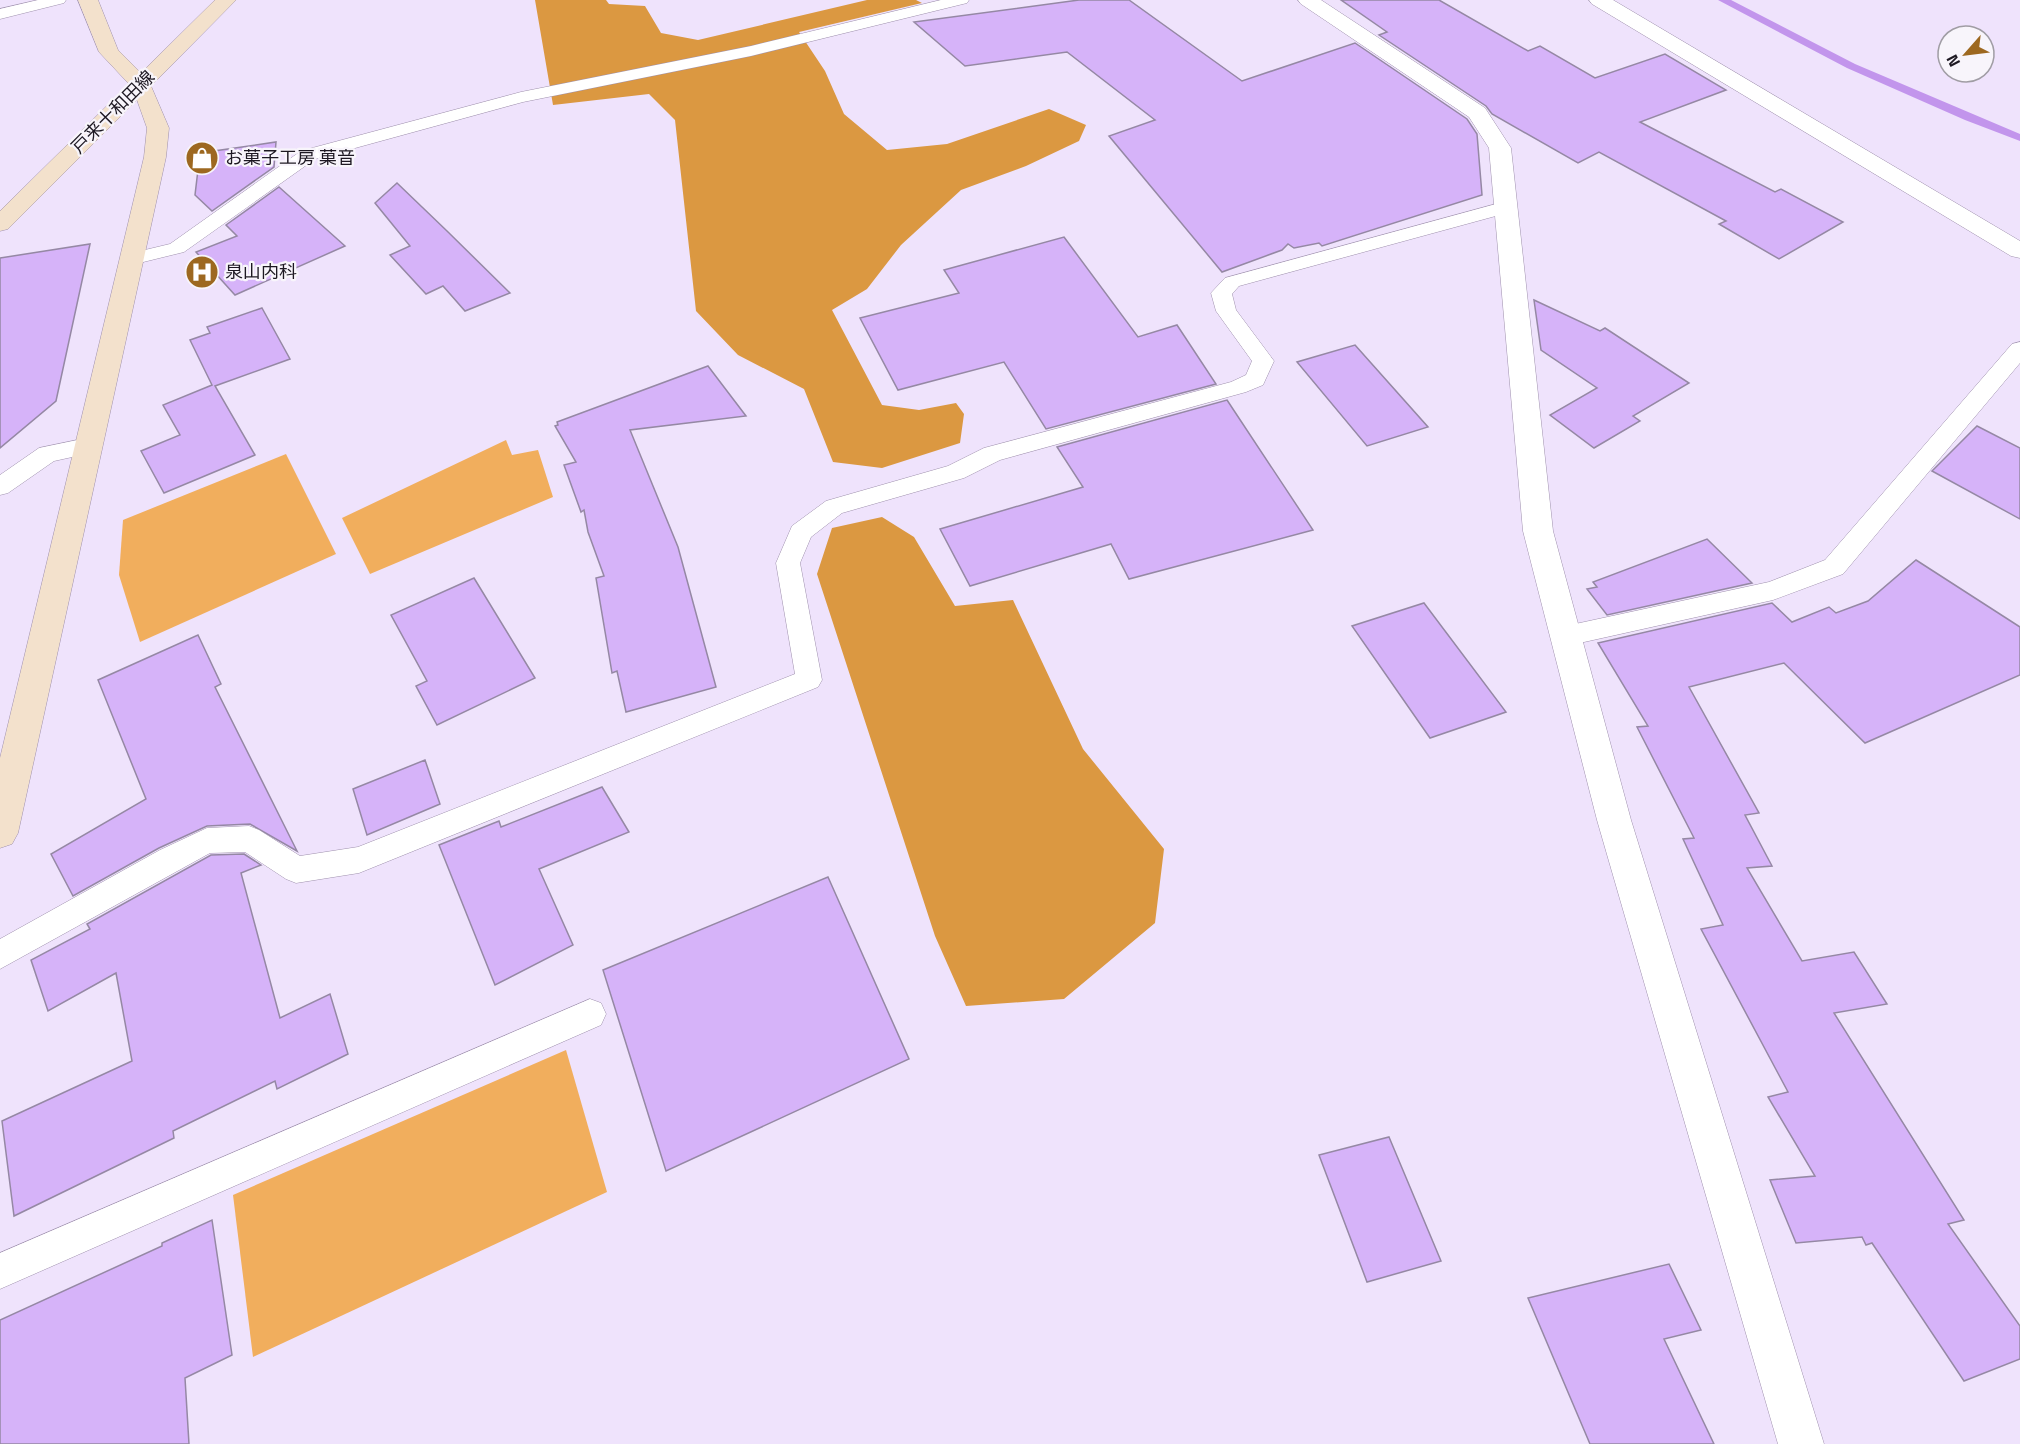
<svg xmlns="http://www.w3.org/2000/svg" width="2020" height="1444" font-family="'Titillium Web','Noto Sans JP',sans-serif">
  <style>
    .green { fill: #f1ae5d }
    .forest { fill: #db9841 }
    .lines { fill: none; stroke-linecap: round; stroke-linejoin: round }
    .stream { fill: #c295ec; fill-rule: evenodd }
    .building { fill: #d6b3f9; stroke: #9588a4; stroke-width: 1.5 }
    .lane-casing { stroke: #9f91ad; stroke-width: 1 }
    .street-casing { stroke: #9f91ad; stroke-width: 1 }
    .secondary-casing { stroke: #9f91ad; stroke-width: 1 }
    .lane { fill: #fff; fill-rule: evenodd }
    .street { fill: #fff; fill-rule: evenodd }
    .secondary { fill: #f3e1cc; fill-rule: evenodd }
    .labels { text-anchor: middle; stroke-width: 4.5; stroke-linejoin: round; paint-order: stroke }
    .far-street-label { font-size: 18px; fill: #1d1822; stroke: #f8f5fb }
    .far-poi-label { font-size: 18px; fill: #1d1822; stroke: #f8f5fb; text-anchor: start }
  </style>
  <rect width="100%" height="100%" fill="#efe3fc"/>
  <g class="green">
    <polygon points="506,440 512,455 538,450 553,497 370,574 342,518"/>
    <polygon points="286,454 336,554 140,642 119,575 123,520"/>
    <polygon points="566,1050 607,1192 253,1357 233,1195"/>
  </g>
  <g class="forest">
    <polygon points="535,0 606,0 609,4 645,6 661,33 698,40 867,0 916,0 922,3 799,32 825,71 844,114 887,150 947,144 1049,109 1086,125 1079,141 1026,166 961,190 901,245 867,289 832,310 882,405 919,410 956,403 964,414 960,443 882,468 833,462 804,389 738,355 696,311 675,120 649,94 553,105"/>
    <polygon points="882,517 914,537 955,606 1013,600 1083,749 1164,849 1155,923 1064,999 966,1006 935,936 817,574 832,528"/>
  </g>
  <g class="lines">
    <polygon class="stream" points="1718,0 1731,0 1855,64 2020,134 2020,141 1965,120 1847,68"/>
  </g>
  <g class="building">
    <polygon points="1079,0 1129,0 1242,81 1355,43 1467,119 1477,134 1482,195 1322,246 1319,243 1294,248 1288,244 1282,250 1222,272 1109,136 1155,120 1067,52 965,66 914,22"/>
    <polygon points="1341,0 1439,0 1528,51 1540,46 1595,78 1665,54 1726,90 1640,122 1775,192 1781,189 1843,222 1779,259 1719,224 1726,221 1599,152 1578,163 1492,114 1486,106 1379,35 1387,32"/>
    <polygon points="276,142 274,167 212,211 195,195 200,153"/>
    <polygon points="397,183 447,231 510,293 465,311 443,286 426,294 390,255 410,246 375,203"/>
    <polygon points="279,187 345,246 235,295 196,252 237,236 226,225"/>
    <polygon points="1064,237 1138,337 1177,325 1216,384 1046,429 1004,362 898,390 860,318 959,293 944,270"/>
    <polygon points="90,244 56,401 0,448 0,258"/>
    <polygon points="1534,300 1600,331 1605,328 1689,383 1633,416 1640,421 1594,448 1550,415 1597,388 1541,350"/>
    <polygon points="262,308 290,359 215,386 255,455 164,493 141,451 180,435 163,405 212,385 190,340 210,333 207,327"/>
    <polygon points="1355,345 1428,427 1367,446 1297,362"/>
    <polygon points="708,366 746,416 630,430 678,547 716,687 626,712 617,671 612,673 596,578 604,576 588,532 584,510 581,512 564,465 576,462 555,426 558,425 557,422"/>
    <polygon points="1227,400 1313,530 1129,579 1111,544 970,586 940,529 1083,487 1057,447"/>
    <polygon points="1977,426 2020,448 2020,519 1932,471"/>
    <polygon points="1707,539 1752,583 1607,615 1587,589 1597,587 1593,582"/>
    <polygon points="1916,560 2020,627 2020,675 1865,743 1784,663 1689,687 1759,813 1745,815 1772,866 1747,868 1802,961 1854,952 1887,1004 1834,1013 1964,1220 1948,1224 2020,1326 2020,1359 1964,1381 1872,1243 1866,1245 1862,1237 1796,1243 1770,1180 1815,1176 1768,1097 1788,1092 1701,929 1723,925 1683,839 1694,838 1637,727 1648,726 1598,643 1772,603 1792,622 1829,607 1836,613 1868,601"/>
    <polygon points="474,578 535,678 437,725 416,686 427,681 391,615"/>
    <polygon points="1424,603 1506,712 1430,738 1352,626"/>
    <polygon points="198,635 221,684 215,687 297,851 250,824 207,826 159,848 73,896 51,854 146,799 98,680"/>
    <polygon points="425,760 440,804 367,835 353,789"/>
    <polygon points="602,787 629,832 539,869 573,945 495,985 439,845 499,821 501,827"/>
    <polygon points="244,854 261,865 241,873 280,1018 330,994 348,1054 277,1089 275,1081 173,1131 174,1138 14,1216 2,1121 132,1061 116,973 48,1011 31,960 90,929 87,924 211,855"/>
    <polygon points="828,877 909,1059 666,1171 603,970"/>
    <polygon points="1389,1137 1441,1261 1367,1282 1319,1155"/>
    <polygon points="212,1220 232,1355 185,1378 189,1444 0,1444 0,1320 162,1246 162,1243"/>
    <polygon points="1669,1264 1701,1330 1664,1339 1714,1444 1590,1444 1528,1298"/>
  </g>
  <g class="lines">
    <g class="lane-casing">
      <g id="lane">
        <polygon points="38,0 66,0 64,3 0,19 0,9"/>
        <polygon points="941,0 969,0 967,3 751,56 523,102 315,159 184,252 131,265 124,263 121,259 124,255 170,244 301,151 521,92 751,46"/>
        <polygon points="1507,201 1514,203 1517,207 1514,211 1239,286 1232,294 1236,310 1274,361 1263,385 1246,392 1000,460 964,478 842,513 811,537 800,563 822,680 818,687 359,873 296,883 286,879 245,852 210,853 0,969 0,939 160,850 207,828 249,826 259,830 300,856 358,847 795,674 776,563 792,526 826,501 948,466 984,448 1231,382 1246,375 1252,361 1216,311 1211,293 1225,278"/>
        <polygon points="2020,342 2020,363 1843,574 1773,600 1566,646 1557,643 1553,636 1557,629 1566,626 1769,582 1825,560 2012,344"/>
        <polygon points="87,438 95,440 98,446 95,452 54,461 8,493 0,495 0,475 39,448"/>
        <polygon points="590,999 601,1003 606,1014 601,1025 0,1289 0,1253"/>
      </g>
    </g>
    <g class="street-casing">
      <g id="street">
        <polygon points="1298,0 1321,0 1485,108 1511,148 1553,531 1631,820 1824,1444 1778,1444 1597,820 1523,531 1489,148 1469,117 1301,4"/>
        <polygon points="1589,0 1613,0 2020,241 2020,258 2011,256 1592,4"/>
      </g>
    </g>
    <g class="secondary-casing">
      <polygon id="secondary" points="78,0 98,0 118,50 141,73 215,0 236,0 151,86 169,128 166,157 18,833 12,844 0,848 0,758 144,157 147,128 137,100 8,229 0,231 0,211 129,84 99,52"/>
    </g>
    <use href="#lane" class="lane"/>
    <use href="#street" class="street"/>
    <use href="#secondary" class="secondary"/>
  </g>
  <defs>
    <g id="shop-disc" transform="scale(1.725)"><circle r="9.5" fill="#9d6820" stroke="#f8f5fb"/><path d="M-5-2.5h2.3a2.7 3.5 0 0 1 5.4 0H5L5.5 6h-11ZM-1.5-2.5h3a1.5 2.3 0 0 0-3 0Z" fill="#fff"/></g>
    <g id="hospital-disc" transform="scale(1.725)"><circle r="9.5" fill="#9d6820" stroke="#f8f5fb"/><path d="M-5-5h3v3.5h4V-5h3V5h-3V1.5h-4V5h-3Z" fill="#fff"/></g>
  </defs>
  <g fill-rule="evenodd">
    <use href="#shop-disc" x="202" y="158"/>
    <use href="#hospital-disc" x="202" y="272"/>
  </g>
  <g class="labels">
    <g class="far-street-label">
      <text transform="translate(113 112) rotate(-45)" y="6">戸来十和田線</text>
    </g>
    <g class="far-poi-label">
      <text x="225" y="164">お菓子工房 菓音</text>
      <text x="225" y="278">泉山内科</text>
    </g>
  </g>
  <g transform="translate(1966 54) rotate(242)"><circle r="28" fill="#f8f5fb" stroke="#a09da4" stroke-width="1.5"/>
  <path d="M0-4.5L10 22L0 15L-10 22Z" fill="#9d6820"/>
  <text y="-9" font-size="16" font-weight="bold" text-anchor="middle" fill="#1d1822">N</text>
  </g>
</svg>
